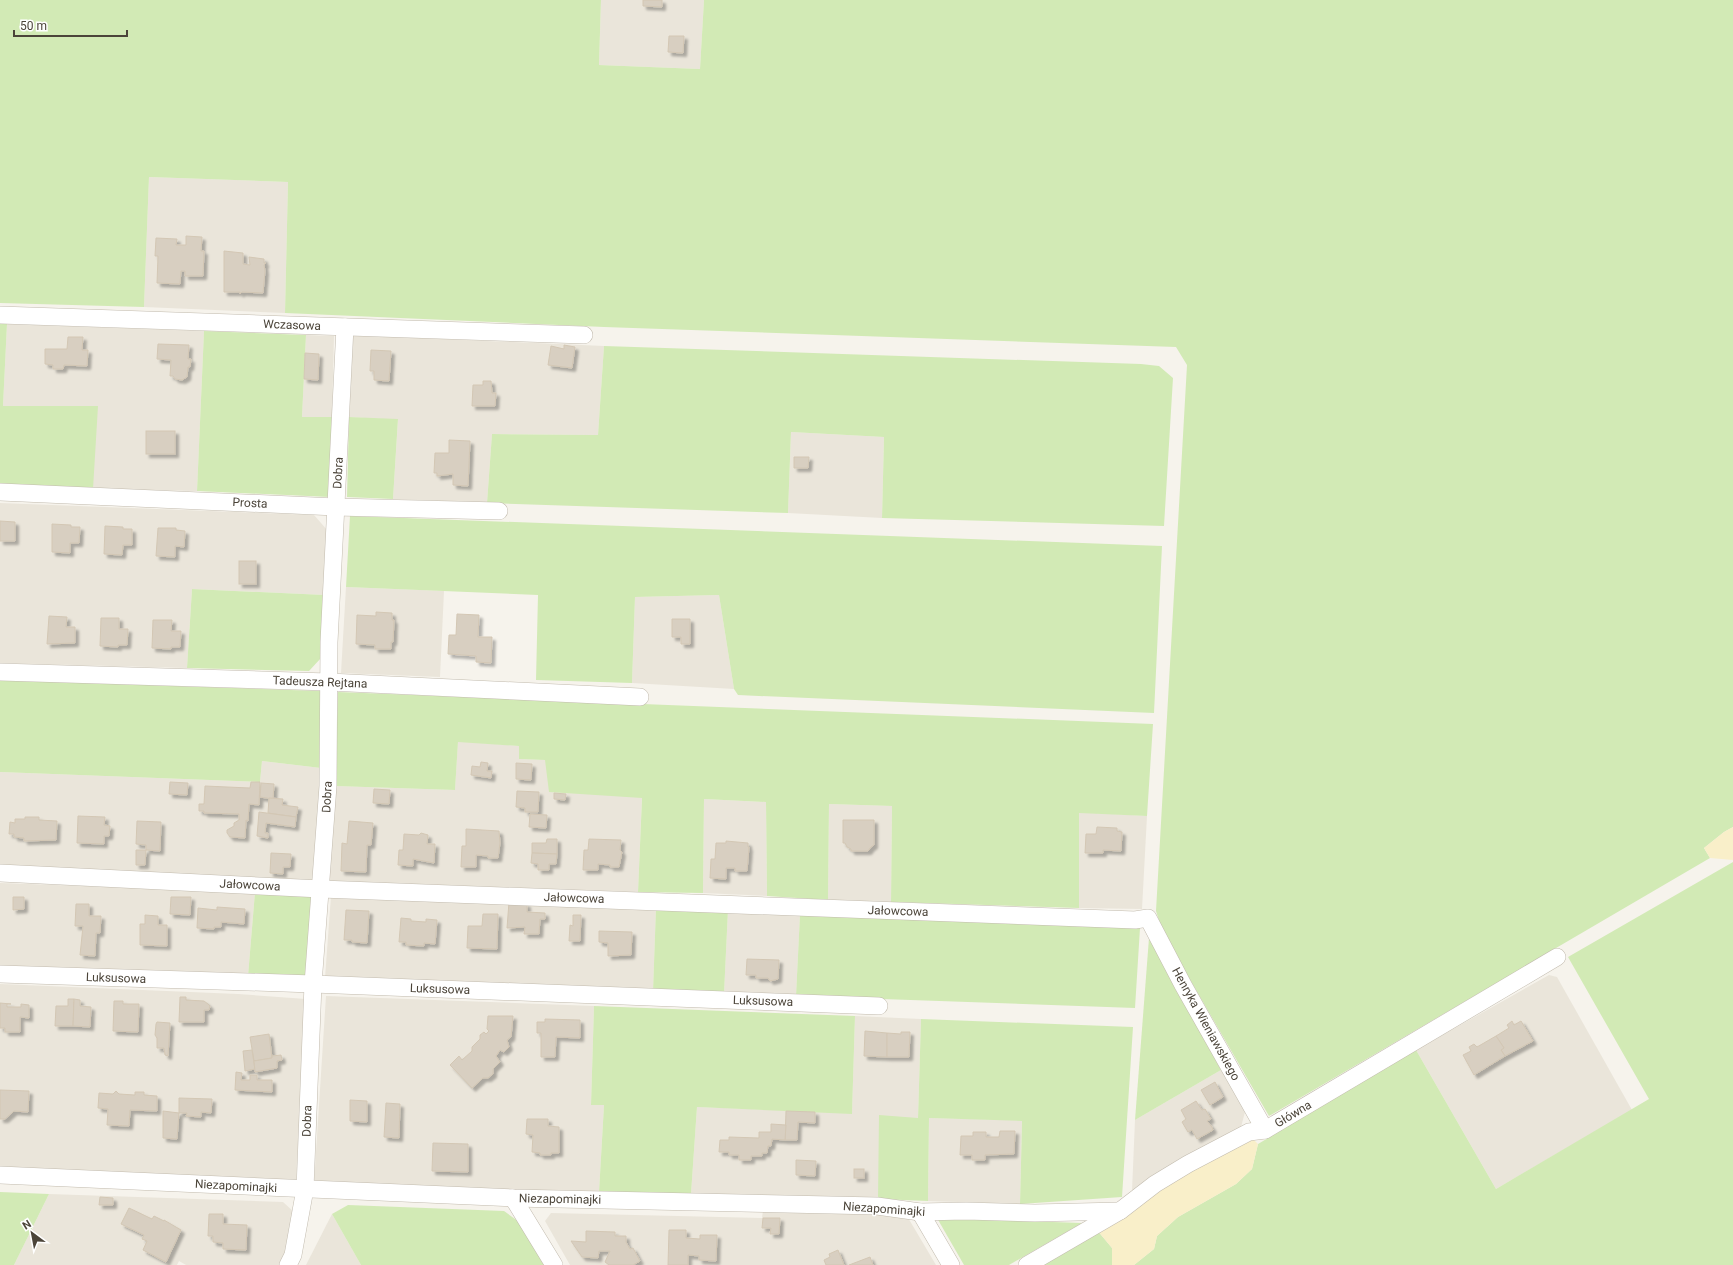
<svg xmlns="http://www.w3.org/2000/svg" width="1733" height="1265" font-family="Roboto,sans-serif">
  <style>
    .residential { fill: #eae5da }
    .green { fill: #d2eab5 }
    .sand { fill: #f9efc9 }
    .building { fill: #d8cfc1; stroke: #d3c7b4; filter: url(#shadow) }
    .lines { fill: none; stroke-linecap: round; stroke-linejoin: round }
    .street-casing { stroke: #c2bbae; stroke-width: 18 }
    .street { stroke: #fff; stroke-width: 17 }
    .labels { text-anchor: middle; stroke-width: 3; stroke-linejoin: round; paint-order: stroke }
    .street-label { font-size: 12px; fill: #4b4439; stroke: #fff }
  </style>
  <defs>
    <filter id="shadow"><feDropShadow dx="3.5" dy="3.5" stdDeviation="1" flood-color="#0004"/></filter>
  </defs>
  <rect width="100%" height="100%" fill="#f6f3ec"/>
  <g class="residential">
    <polygon points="601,0 704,0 700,69 599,65"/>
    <polygon points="149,177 288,182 285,313 144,307"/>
    <polygon points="7,324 204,331 197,491 93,489 3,406"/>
    <polygon points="306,335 334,336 332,417 302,417"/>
    <polygon points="353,335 604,346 598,435 492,434 487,503 393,499 398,420 349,417"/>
    <polygon points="791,432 884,437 882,518 788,513"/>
    <polygon points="0,503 314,515 328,531 325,595 192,589 187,668 0,663"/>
    <polygon points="346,587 444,591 440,677 341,673"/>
    <polygon points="719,595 734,689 632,683 635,597"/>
    <polygon points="458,741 519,746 519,759 545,760 642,797 638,892 329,881 335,786 455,790"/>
    <polygon points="262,761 321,768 313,880 0,866 0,772 260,782"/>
    <polygon points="704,799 766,802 767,896 703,893"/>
    <polygon points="829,804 892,806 891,902 828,900"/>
    <polygon points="1079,812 1147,816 1142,909 1079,908"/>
    <polygon points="0,883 255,892 248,976 0,967"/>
    <polygon points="331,896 656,907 653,991 325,978"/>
    <polygon points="728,910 800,914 796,996 724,994"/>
    <polygon points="1549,975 1557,977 1632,1110 1496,1189 1416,1050"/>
    <polygon points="0,984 238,994 306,999 296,1180 0,1168"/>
    <polygon points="326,996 594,1006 591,1105 604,1105 599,1192 314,1183"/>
    <polygon points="855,1016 921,1019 918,1118 878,1199 691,1194 697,1107 852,1113"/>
    <polygon points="1221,1070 1245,1112 1241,1127 1132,1191 1135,1120"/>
    <polygon points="929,1118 1022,1120 1020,1204 928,1201"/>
    <polygon points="49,1194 283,1202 294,1212 291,1244 281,1265 186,1265 179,1261 177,1265 14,1265"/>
    <polygon points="763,1210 907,1216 936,1265 570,1265 545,1221 551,1213 762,1218"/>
    <polygon points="332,1214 361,1265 306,1265"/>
  </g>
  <g class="green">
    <polygon points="0,0 601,0 599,65 700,69 704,0 1733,0 1733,827 1724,832 1704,848 1710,858 1269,1116 1163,933 1156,911 1187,365 1176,347 604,327 285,313 288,182 149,177 144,307 0,303"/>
    <polygon points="0,324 7,324 3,406 98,406 93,489 0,485"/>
    <polygon points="204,331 306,335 302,417 332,417 330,497 197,491"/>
    <polygon points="604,346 1141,364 1159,366 1173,378 1164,526 882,518 884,437 791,432 788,513 487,503 492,434 598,435"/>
    <polygon points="349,417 398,419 393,499 347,497"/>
    <polygon points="350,516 1162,546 1154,713 738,695 734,689 719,595 635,597 632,683 536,680 538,595 346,587"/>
    <polygon points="192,589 325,595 321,658 309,671 187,668"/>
    <polygon points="0,680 320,691 321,768 262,761 260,782 0,772"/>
    <polygon points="338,692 1153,724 1147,816 1079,813 1079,908 891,902 892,806 829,804 828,900 767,896 766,802 704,799 703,893 638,892 642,798 549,792 545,760 519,759 519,746 458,742 455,790 335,786"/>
    <polygon points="1733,862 1733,1265 1134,1265 1154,1249 1157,1236 1178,1217 1236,1184 1252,1169 1258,1144 1416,1050 1496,1189 1649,1099 1568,957"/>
    <polygon points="255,892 313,896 307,978 248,976"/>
    <polygon points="656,907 728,910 724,994 653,991"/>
    <polygon points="800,914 1140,928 1135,1008 796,996"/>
    <polygon points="1149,938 1221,1070 1135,1120"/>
    <polygon points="594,1006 855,1016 852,1114 697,1107 691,1194 599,1192 604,1105 591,1105"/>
    <polygon points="921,1019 1133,1027 1122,1197 1020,1204 1022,1121 929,1118 928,1201 878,1199 879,1115 918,1118"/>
    <polygon points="0,1192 49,1194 14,1265 0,1265"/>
    <polygon points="348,1205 504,1211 522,1224 545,1265 361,1265 332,1214"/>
    <polygon points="937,1218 1082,1223 1009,1265 964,1265"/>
    <polygon points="1097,1230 1112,1248 1112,1265 1037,1265"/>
  </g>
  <g class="sand">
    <polygon points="1733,827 1733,860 1710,858 1704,848 1724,832"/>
    <polygon points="1252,1138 1258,1144 1252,1169 1236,1184 1178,1217 1157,1236 1154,1249 1134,1265 1112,1265 1112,1248 1097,1230 1153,1192"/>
  </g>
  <g class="building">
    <polygon points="643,0 662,0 662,7 643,6"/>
    <polygon points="669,36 684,36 683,53 668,52"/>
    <polygon points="186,236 202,237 201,251 204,251 203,276 185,276 185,271 181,271 180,284 157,283 158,256 155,256 156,238 177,239 176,245 186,245"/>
    <polygon points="224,251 243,253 243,264 250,265 249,257 264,259 264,263 266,263 264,265 265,271 263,293 242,292 240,294 240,292 224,292"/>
    <polygon points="68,337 83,337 82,350 88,350 87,366 64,365 63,369 53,369 53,365 45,364 45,349 67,349"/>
    <polygon points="158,344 189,345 188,359 191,359 190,367 188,367 187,377 182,380 175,379 173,376 170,376 171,360 157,359"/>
    <polygon points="564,345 575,347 572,368 548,365 551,346 564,349"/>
    <polygon points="371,350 391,351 389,381 374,380 374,371 370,371"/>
    <polygon points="305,353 319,354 318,380 304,379"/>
    <polygon points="483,381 491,381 492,393 496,393 495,406 472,406 473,385 483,385"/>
    <rect x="146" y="431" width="29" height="23"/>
    <polygon points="449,440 470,441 468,486 453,485 453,474 437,476 437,473 434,473 435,453 449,453"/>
    <polygon points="794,457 809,457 808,468 794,468"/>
    <polygon points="0,521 15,522 15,541 0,541"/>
    <polygon points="52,524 71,525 71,527 80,527 79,543 70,543 70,553 52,552"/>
    <polygon points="105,526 123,527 123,529 132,529 132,545 123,545 122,555 104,554"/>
    <polygon points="158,528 176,528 176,530 185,531 184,547 175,546 175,557 156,556"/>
    <rect x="239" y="561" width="17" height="23"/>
    <polygon points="376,612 392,613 392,620 394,620 393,642 391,642 391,649 375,649 375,645 356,644 357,615 376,616"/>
    <polygon points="457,614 479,615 478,637 492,637 491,663 476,662 476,656 448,654 449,635 456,635"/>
    <polygon points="49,616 67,617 66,627 75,627 75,643 47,644"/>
    <polygon points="101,618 119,618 119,629 128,629 127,645 118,645 118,647 100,646"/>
    <polygon points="672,619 690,619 690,644 681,644 681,637 672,637"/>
    <polygon points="153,620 172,620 171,631 181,631 180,647 171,647 171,649 152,648"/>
    <polygon points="481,762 488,763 487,771 492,771 491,778 471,775 472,766 480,767"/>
    <polygon points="516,763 532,764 531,780 516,779"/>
    <polygon points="170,782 188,783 187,795 169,794"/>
    <polygon points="251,782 260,782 259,805 249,804 248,821 246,820 245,838 230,837 227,833 227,830 234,826 234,823 239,820 239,814 204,813 204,811 199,811 199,804 204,804 205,786 250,788"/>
    <polygon points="261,783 274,784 273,799 260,797"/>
    <polygon points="374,789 390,790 389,804 373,803"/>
    <polygon points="517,791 539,792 538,812 525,812 525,808 516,807"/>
    <polygon points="554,793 566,794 565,800 554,799"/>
    <polygon points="269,798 283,799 282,805 298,807 296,817 268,813"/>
    <polygon points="259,812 296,817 295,827 266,823 265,833 268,833 268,838 257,836"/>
    <polygon points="530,814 547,815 546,828 529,827"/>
    <polygon points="78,816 105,817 104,825 110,826 109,836 104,836 104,844 77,843"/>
    <polygon points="25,817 39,817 39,820 57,821 56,840 24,841 24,838 14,837 14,834 9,834 10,822 15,823 15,819 25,819"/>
    <polygon points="843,820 874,820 874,845 871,847 868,851 851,851 851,849 847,847 845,843 843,843"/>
    <polygon points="137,821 161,822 160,851 146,850 146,845 136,844"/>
    <polygon points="349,821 373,823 371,845 367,845 366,872 341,871 342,843 347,844"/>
    <polygon points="1097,827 1117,828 1117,831 1122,832 1121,851 1103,850 1103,853 1085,853 1086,834 1096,834"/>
    <polygon points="466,829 499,831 500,843 498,858 488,858 488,856 476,855 476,867 461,867 462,846 466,846"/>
    <polygon points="421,833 428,835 427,844 435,844 434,863 413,859 413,866 398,865 399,850 403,850 404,834 419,835"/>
    <polygon points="547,839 557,839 557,854 532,853 532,843 546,843"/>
    <polygon points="589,839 621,840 620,850 622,852 619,867 610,867 610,865 598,864 598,870 583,870 584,850 588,850"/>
    <polygon points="726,841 748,843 748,847 749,847 747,871 735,871 735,868 726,868 726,879 710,878 711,859 715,859 716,843 726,843"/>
    <polygon points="136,850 146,850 145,865 136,865"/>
    <polygon points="271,853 291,854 290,867 283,867 283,874 270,873"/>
    <polygon points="532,853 557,854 556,864 549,864 549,870 538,870 538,864 531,863"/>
    <polygon points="13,897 24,897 24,909 13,910"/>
    <polygon points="171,897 191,897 190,915 170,914"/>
    <polygon points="509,902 527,904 527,912 545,913 545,919 540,919 539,934 524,934 525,927 507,928"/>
    <polygon points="76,904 89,904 89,916 101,916 100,933 96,933 95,956 80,955 83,926 75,926"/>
    <polygon points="217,907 245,909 244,924 221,922 221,927 214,927 214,929 197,928 198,908 217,910"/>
    <polygon points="346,910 369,911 367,943 352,942 352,940 344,940"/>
    <polygon points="483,914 498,914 497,949 467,948 468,926 482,926"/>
    <polygon points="145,915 158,916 158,925 167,925 167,946 140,945 140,924 145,924"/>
    <polygon points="573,915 581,915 580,941 569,941 570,925 573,926"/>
    <polygon points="401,918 411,919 411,921 426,922 426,919 437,920 435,944 424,943 424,946 406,945 406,942 399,942"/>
    <polygon points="599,931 632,932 631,955 608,956 608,943 599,942"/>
    <polygon points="747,959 779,960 778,979 770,981 768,978 756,978 756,975 746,975"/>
    <polygon points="180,997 186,997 186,1000 204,1001 208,1004 210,1006 209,1010 204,1010 204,1022 179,1022"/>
    <polygon points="68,999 74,999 73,1026 55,1026 56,1006 68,1006"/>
    <polygon points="74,999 80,1000 80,1006 91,1007 90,1027 73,1026"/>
    <polygon points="114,1001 123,1001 123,1004 139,1004 138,1032 113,1031"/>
    <polygon points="0,1003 11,1004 7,1004 7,1007 21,1007 21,1004 29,1005 29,1018 20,1017 20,1032 5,1032 5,1028 0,1028"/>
    <polygon points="488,1016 513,1016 511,1037 507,1040 509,1047 504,1052 500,1050 496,1056 500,1062 493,1069 493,1074 488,1078 483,1078 472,1088 450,1065 459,1056 462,1060 472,1051 472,1047 480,1039 480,1035 484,1032 486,1034 489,1031 487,1029"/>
    <polygon points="545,1019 580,1020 580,1038 556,1037 555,1057 541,1057 541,1033 537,1033 537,1022 545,1022"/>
    <polygon points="1512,1021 1514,1025 1521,1021 1533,1041 1505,1056 1501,1050 1504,1048 1496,1036 1509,1028 1507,1025"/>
    <polygon points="157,1022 170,1023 168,1056 165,1055 164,1048 157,1048 157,1038 155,1035 156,1024"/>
    <polygon points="865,1031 887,1033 887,1057 864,1056"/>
    <polygon points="901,1032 910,1032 909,1057 887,1057 887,1033 901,1034"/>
    <polygon points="269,1034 272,1058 254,1061 250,1037"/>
    <polygon points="1496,1036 1504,1048 1501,1050 1505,1056 1474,1075 1463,1055 1471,1051 1469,1047 1474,1044 1477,1047"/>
    <polygon points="252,1050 255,1069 245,1071 243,1051"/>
    <polygon points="281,1055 282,1060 277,1061 277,1068 255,1072 254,1061 272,1058 272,1056"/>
    <polygon points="236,1072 242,1073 241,1080 250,1080 250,1075 257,1075 257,1080 272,1080 272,1092 235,1090"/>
    <polygon points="1215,1082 1223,1097 1210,1105 1201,1090"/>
    <polygon points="0,1090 29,1091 28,1112 14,1111 5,1119 0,1119"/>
    <polygon points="116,1091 119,1094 135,1095 135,1092 144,1092 144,1095 157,1096 157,1111 130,1110 129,1126 107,1125 108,1109 98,1108 99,1093 113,1094"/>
    <polygon points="179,1098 212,1099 211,1113 201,1112 201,1117 186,1116 187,1113 179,1113"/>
    <polygon points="350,1100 367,1101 367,1122 350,1121"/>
    <polygon points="1196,1101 1202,1110 1205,1109 1211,1119 1207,1121 1212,1127 1213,1130 1197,1139 1192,1130 1188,1132 1182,1122 1186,1119 1181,1110"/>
    <polygon points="386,1103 400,1104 399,1138 384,1137"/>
    <polygon points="163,1111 179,1113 177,1139 163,1138"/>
    <polygon points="786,1111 815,1112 815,1123 798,1122 797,1140 785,1140"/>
    <polygon points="527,1119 548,1119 548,1126 559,1127 559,1153 551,1153 551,1155 540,1155 540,1153 532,1152 533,1135 526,1134"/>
    <polygon points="771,1124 786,1125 785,1140 772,1139 771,1146 768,1146 767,1153 762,1153 762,1156 751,1156 751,1160 739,1160 739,1155 729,1155 729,1152 719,1152 720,1140 729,1140 729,1137 759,1138 759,1132 771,1132"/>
    <polygon points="1000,1131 1015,1131 1014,1154 985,1155 985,1160 972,1160 972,1155 960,1155 961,1136 973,1136 973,1132 986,1132 986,1137 999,1137"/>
    <polygon points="433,1143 468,1144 468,1172 432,1171"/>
    <polygon points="796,1160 816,1161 815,1176 796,1175"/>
    <rect x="854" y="1169" width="10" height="9"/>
    <polygon points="100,1197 113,1198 113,1205 99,1205"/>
    <polygon points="129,1208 152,1219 154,1216 164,1221 164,1220 181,1230 166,1262 143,1250 147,1241 142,1239 144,1235 121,1224"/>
    <polygon points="209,1214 223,1214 223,1224 247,1225 246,1250 223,1249 223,1243 213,1242 213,1236 208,1236"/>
    <polygon points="763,1218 780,1218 779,1234 770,1234 771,1228 762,1228"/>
    <polygon points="669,1230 686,1230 686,1238 700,1239 700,1235 717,1235 716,1261 699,1260 699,1256 688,1255 688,1265 668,1265"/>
    <polygon points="586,1231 615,1232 615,1236 626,1236 626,1242 630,1249 633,1248 640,1261 633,1265 609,1265 605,1262 610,1251 599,1251 598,1258 582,1257 571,1241 586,1242"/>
    <polygon points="838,1250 844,1265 826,1265 824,1260 830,1257 829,1254"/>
    <polygon points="870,1257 873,1265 849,1265"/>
  </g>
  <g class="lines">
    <g class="street-casing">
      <g id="street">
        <polyline points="0,315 584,335"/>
        <polyline points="0,492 336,507 499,511"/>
        <polyline points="0,672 329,682 640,697"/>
        <polyline points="0,873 321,889 1135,920 1148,918 1183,985 1265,1130"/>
        <polyline points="0,974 313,984 879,1006"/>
        <polyline points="0,1175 513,1198 877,1206 920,1212 966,1211 1035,1213 1120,1211"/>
        <polyline points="513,1198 554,1265"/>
        <polyline points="920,1212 951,1265"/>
        <polyline points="288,1265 293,1255 305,1189 313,984 328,786 329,642 345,327"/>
        <polyline points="1027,1265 1120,1211 1155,1184 1188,1164 1249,1132 1265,1130 1557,957"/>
      </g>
    </g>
    <use href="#street" class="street"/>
  </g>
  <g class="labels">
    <g class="street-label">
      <text transform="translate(292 325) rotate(2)" y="4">Wczasowa</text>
      <text transform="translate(338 473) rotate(-87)" y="4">Dobra</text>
      <text transform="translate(250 503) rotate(3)" y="4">Prosta</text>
      <text transform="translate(320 682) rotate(2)" y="4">Tadeusza Rejtana</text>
      <text transform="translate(327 797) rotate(-87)" y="4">Dobra</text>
      <text transform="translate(250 885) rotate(3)" y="4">Jałowcowa</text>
      <text transform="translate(574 898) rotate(2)" y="4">Jałowcowa</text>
      <text transform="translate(898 911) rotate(2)" y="4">Jałowcowa</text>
      <text transform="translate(116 978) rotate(2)" y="4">Luksusowa</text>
      <text transform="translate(440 989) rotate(2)" y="4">Luksusowa</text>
      <text transform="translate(763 1001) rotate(2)" y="4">Luksusowa</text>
      <text transform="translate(1206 1024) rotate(61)" y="4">Henryka Wieniawskiego</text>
      <text transform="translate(1293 1114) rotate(-31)" y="4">Główna</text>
      <text transform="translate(307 1121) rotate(-88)" y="4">Dobra</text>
      <text transform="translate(236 1186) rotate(3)" y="4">Niezapominajki</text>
      <text transform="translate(560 1199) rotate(1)" y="4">Niezapominajki</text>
      <text transform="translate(884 1209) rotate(4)" y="4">Niezapominajki</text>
    </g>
  </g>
  <g transform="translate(32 1233) rotate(328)" stroke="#ffffff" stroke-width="3" paint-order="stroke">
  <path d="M0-3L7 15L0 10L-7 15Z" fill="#4b4439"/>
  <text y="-6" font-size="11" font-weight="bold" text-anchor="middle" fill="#4b4439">N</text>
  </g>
  <path d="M14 30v6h113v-6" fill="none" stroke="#4b4439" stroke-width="2"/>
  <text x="20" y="30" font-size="12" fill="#4b4439" stroke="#ffffff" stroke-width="3" paint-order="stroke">50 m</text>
</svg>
